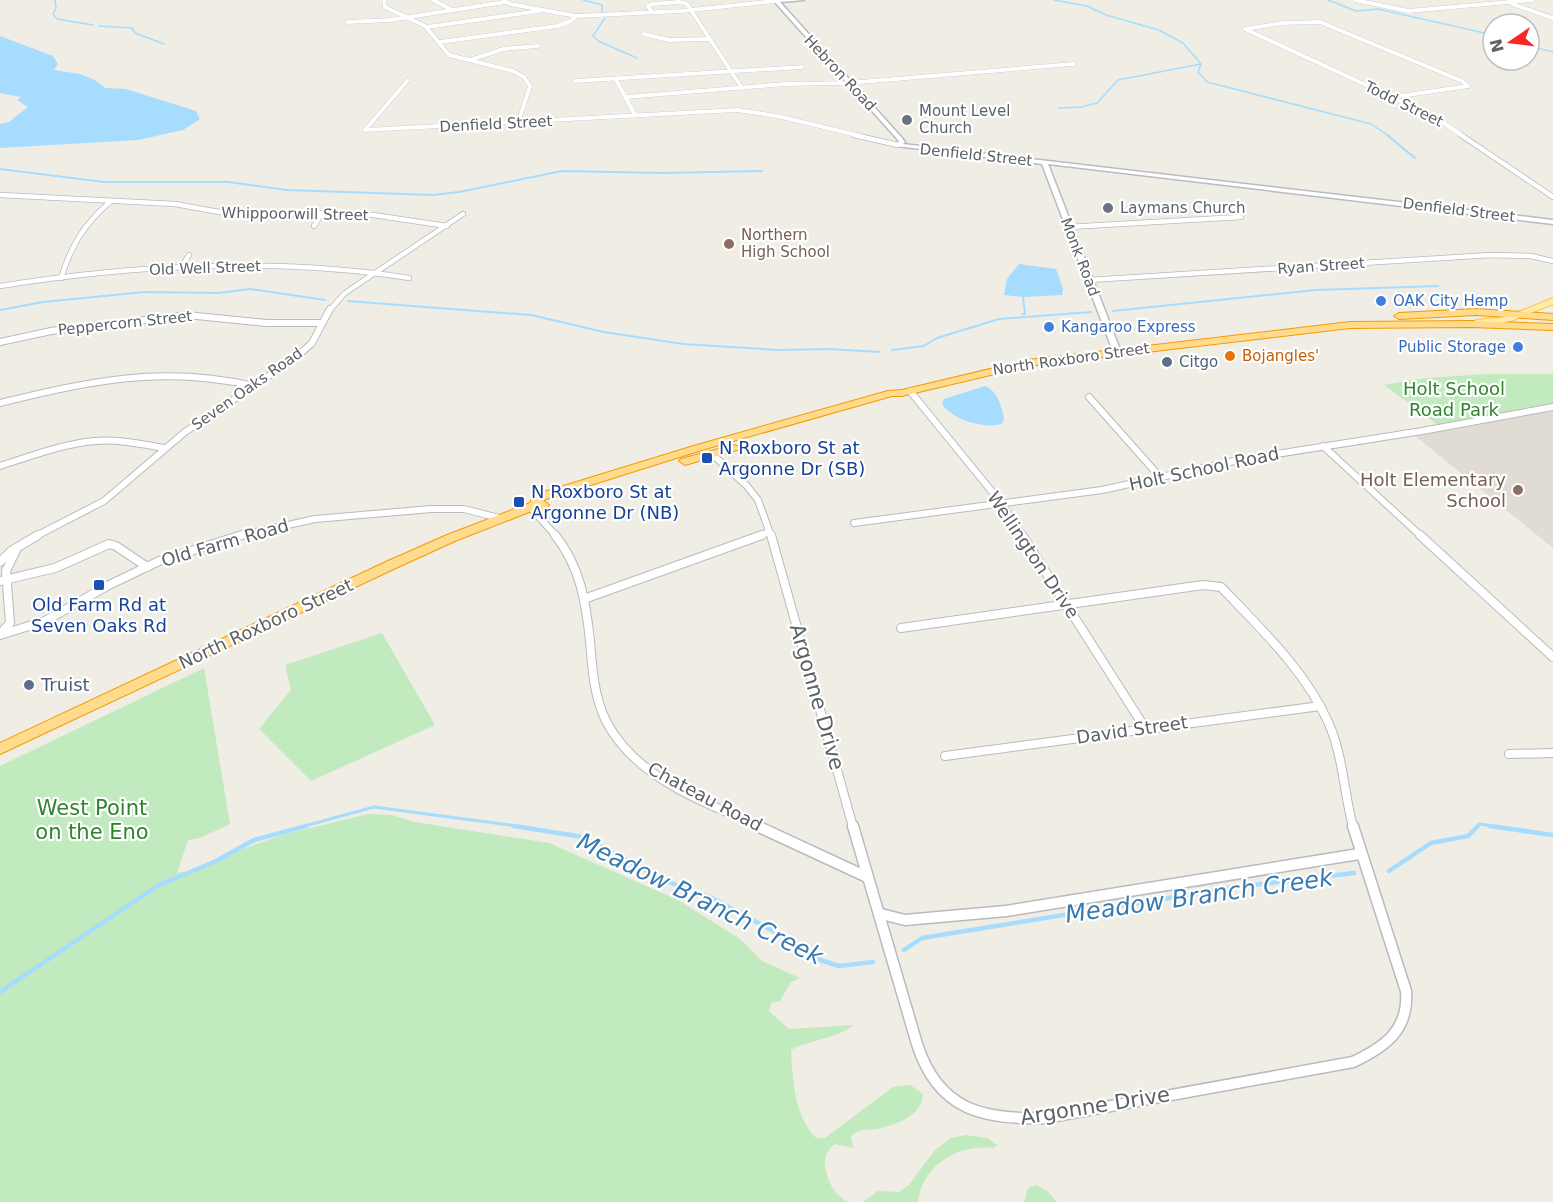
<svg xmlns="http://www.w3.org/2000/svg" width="1553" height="1202" font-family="'DejaVu Sans',sans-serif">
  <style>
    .education { fill: #e0dcd3 }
    .green { fill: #c1eabf }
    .water { fill: #a6ddff }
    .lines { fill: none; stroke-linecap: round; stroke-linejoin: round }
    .stream-far3 { stroke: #a6ddff; stroke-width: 1.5 }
    .stream-far2 { stroke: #a6ddff; stroke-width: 2 }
    .stream-far1 { stroke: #a6ddff; stroke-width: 3 }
    .stream { stroke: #a6ddff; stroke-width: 4.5 }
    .street-far4-casing { stroke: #b7bbbf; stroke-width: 4.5 }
    .street-far3-casing { stroke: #b7bbbf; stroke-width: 6 }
    .street-far2-casing { stroke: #b7bbbf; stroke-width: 8 }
    .street-far1-casing { stroke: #b7bbbf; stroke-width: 10 }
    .street-casing { stroke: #b7bbbf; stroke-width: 13 }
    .secondary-casing { stroke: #b8bcc2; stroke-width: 3 }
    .primary-casing { stroke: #fdc250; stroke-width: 2 }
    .highway-casing { stroke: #f59a00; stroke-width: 2 }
    .street-far4 { stroke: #fff; stroke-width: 4 }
    .street-far3 { stroke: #fff; stroke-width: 4.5 }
    .street-far2 { stroke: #fff; stroke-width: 6 }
    .street-far1 { stroke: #fff; stroke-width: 8 }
    .street { stroke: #fff; stroke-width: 10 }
    .secondary { fill: #fff; fill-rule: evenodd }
    .primary { fill: #ffecab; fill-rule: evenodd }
    .highway { fill: #ffdb8d; fill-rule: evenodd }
    .worship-dot { fill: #6b7280; stroke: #fff; stroke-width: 2 }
    .education-dot { fill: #8d6e63; stroke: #fff; stroke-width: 2 }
    .shop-dot { fill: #3f7fe0; stroke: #fff; stroke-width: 2 }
    .food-dot { fill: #e8710a; stroke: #fff; stroke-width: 2 }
    .service-dot { fill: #5c6f8a; stroke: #fff; stroke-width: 2 }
    .transit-dot { fill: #1a4fb4; stroke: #fff; stroke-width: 2 }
    .labels { text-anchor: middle; stroke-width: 4.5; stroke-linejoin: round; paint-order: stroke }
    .far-street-label { font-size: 15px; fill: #5c6166; stroke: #fff }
    .far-worship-label { font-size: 15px; fill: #5b616d; stroke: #fff; text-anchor: start }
    .far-education-label { font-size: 15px; fill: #785e54; stroke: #fff; text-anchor: start }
    .far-shop-label { font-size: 15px; fill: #366cbe; stroke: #fff; text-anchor: start }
    .far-food-label { font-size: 15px; fill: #c56008; stroke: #fff; text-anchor: start }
    .far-service-label { font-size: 15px; fill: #4e5e75; stroke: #fff; text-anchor: start }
    .park-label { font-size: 18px; fill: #2f842d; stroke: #fff }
    .transit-label { font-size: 18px; fill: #164399; stroke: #fff; text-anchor: start }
    .street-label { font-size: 18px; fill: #5c6166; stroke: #fff }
    .education-label { font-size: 18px; fill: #785e54; stroke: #fff; text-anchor: end }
    .service-label { font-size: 18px; fill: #4e5e75; stroke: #fff; text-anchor: start }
    .near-street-label { font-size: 21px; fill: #5c6166; stroke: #fff }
    .near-park-label { font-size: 21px; fill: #2f842d; stroke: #fff }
    .near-water-label { font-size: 24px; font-style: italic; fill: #367ab1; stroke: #fff }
  </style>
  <rect width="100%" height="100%" fill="#f0ede4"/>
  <polygon class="education" points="1553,411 1553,548 1414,435"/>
  <g class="green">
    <polygon points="1488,374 1553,374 1553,406 1438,425 1384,385 1424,378"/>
    <polygon points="382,633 435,725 311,781 259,729 291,690 285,665"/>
    <path d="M204,668L230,824L200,838L188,840L177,873L194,870L223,856L282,835L368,814L391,815L415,822L549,843L678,900L740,939L762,961L800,978L791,982L780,1001L771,1003L769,1011L789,1029L854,1025C836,1039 811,1039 791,1050C793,1081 794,1115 816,1138H825L893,1087L910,1085L923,1094C921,1115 902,1122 882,1128C870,1131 862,1127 851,1136L853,1148L835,1144C830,1148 826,1153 825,1160C824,1175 835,1200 851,1202H0V766Z"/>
    <path d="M966,1135L987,1138L997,1145L993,1148C958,1144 922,1165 918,1202H863L878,1191L899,1192L909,1185L935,1150L951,1138Z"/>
    <polygon points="1036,1185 1047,1191 1057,1202 1024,1202 1028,1188"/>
  </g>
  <g class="water">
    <polygon points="0,36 53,56 58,64 54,70 80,74 95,80 105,88 126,89 196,111 200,119 183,130 138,140 0,148 0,124 9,122 28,107 17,100 21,97 0,93"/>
    <polygon points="1019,264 1056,269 1063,289 1062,295 1023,297 1004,295 1007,279"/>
    <path d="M985,386C997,390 1002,407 1004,419L1002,424C983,429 953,420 942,404L944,399Z"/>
  </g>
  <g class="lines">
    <g class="stream-far3">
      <polyline points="55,0 56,8 53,14 57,19 93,25"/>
      <polyline points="583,0 602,5 602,13"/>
      <polyline points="1054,0 1087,6 1106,15 1159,30 1183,43 1201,64 1198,72 1207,82 1371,124 1389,136"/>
      <polyline points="1328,0 1356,11 1378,9 1493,35"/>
      <polyline points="605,18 593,36 600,42 637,58"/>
      <polyline points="99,26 132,28 135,33 164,44"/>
      <polyline points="1529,46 1553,52"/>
      <polyline points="1059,108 1081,107 1097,103 1118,80 1201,64"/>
    </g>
    <g class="stream-far2">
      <polyline points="1387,135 1415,158"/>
      <polyline points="0,169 104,182 228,182 287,190 433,195 459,192 562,171 661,173 762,171"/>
      <polyline points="348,301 531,315 604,332 683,344 778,350 829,349 880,352"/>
      <polyline points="0,310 43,302 145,292 219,293 250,289 325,300"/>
      <polyline points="1113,311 1316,290 1438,286"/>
      <polyline points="1023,314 1025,314 1023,297 1025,293"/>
      <polyline points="892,350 924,346 937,338 999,319 1091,312"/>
    </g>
    <g class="stream-far1">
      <polyline points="301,827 374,807 525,827"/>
      <polyline points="1476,827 1479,824 1500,827"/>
    </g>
    <g class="stream">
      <polyline points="514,826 583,837 666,881 710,897 790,940 811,957 839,966 873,962"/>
      <polyline points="1490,826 1553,835"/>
      <polyline points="1389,871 1431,843 1468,836 1478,826"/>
      <polyline points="904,950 922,938 1236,887 1354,873"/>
      <polyline points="0,992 159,885 214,862 254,840 306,826"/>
    </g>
    <g class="street-far4-casing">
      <g id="street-far4">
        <polyline points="384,0 385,7 425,26 449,55 513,71 524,77 530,86 518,123"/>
        <polyline points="433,0 452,10"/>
        <polyline points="503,0 510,4 576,16 682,11 776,1"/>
        <polyline points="1355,0 1408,11 1532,0"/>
        <polyline points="1512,4 1553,18"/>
        <polyline points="652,12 648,6 652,4 679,2 687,4 742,88"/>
        <polyline points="348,22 390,20 505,2"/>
        <polyline points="427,27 539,11"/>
        <polyline points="1245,29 1435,117 1463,136"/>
        <polyline points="1245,29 1283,23 1320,22 1462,81 1468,86"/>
        <polyline points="644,34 669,40 708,39"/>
        <polyline points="440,42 557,26 571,21 576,16"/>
        <polyline points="470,60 503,49 538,46"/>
        <polyline points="616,80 635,115"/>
        <polyline points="575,81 802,67"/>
        <polyline points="626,97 785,84 848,83 1073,64"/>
        <polyline points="1394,97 1468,86"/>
        <polyline points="365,130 737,110 777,116 861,136"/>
        <polyline points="365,130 408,80"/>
      </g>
    </g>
    <g class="street-far3-casing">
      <g id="street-far3">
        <polyline points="854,135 898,145"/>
        <polyline points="1461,135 1553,197"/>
        <polyline points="0,195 175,204 241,216 322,213 373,215 447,226"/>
        <polyline points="314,226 322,213"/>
        <polyline points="1068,227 1241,217"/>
        <polyline points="181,268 189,255"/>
        <path d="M61,278C71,246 84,224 110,202"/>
        <polyline points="1089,280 1491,255 1531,256 1553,261"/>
        <path d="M0,286C131,265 278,257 409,278"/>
        <polyline points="329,311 345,293 463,214"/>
      </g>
    </g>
    <g class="street-far2-casing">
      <g id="street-far2">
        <polyline points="0,342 51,331 187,315 267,323 322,323"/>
        <polyline points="910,391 1002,504 1023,536"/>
        <polyline points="1089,397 1160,477"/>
        <path d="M0,403C90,381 162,365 254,386"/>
        <polyline points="1323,446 1421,536"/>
        <polyline points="712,454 747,486 758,500 771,536"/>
        <path d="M0,466C31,456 62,444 95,441C118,439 141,444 164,448"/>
        <polyline points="530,507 556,536"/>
        <polyline points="854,523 1102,490 1239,460 1422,431 1553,407"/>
        <polyline points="36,536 104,501 185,432 294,359 312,343 330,309"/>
        <polyline points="238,536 315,519 431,509 464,509 499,518"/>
        <polyline points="758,536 769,532"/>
      </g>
    </g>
    <g class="street-far1-casing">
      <g id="street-far1">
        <path d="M555,535C580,566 586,602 590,641C592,667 594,697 606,721C636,779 705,802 761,827"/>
        <polyline points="771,535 853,827"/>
        <polyline points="1022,535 1145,728"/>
        <polyline points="1420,535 1553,657"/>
        <polyline points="0,562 11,551 38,535"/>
        <polyline points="0,581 55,568 109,544 116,546 147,567"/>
        <polyline points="584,599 762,535"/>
        <path d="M901,628L1203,585L1221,587C1260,628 1306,671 1329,724C1343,756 1344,793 1353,827"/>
        <polyline points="0,634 10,623 6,571 17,548"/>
        <polyline points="0,635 45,621 107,586 159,561 242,535"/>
        <polyline points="1509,754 1553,753"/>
        <polyline points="945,756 1320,706"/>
      </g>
    </g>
    <g class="street-casing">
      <g id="street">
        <polyline points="757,826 867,877"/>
        <path d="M853,826L917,1044C938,1110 983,1120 1045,1118L1353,1062C1385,1047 1409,1030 1406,991L1353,826"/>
        <polyline points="881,914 905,920 1006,911 1359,854"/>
      </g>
    </g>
    <g class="secondary-casing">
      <polygon id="secondary" points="773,0 804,0 780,2 902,138 905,142 903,144 1553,220 1553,224 1048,164 1121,352 1120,354 1114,354 1042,164 896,146 895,145 899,142 898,140"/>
    </g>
    <g class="primary-casing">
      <polygon id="primary" points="1553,298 1553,304 1511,321 1476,326 1472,323 1476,320 1506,317"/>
    </g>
    <g class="highway-casing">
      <g id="highway">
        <polygon points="1476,309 1553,314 1553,320 1476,315 1399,319 1394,316 1399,313"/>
        <polygon points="1472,321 1553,324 1553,330 1472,327 1350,328 1028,366 902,396 892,396 705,449 543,500 549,505 547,508 537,509 455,541 398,567 0,754 0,743 388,561 447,535 530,503 534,495 697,445 888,391 902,390 1028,360 1350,322"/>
        <polygon points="733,445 737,446 739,448 737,450 685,465 679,461 681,459"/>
      </g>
    </g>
    <use href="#street-far4" class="street-far4"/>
    <use href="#street-far3" class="street-far3"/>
    <use href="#street-far2" class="street-far2"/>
    <use href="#street-far1" class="street-far1"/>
    <use href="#street" class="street"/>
    <use href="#secondary" class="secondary"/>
    <use href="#primary" class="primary"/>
    <use href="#highway" class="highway"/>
  </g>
  <g class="worship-dot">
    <circle cx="907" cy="120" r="6"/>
    <circle cx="1108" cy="208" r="6"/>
  </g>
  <g class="education-dot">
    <circle cx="729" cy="244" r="6"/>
    <circle cx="1518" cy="490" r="6"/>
  </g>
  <g class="shop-dot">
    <circle cx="1381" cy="301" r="6"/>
    <circle cx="1049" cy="327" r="6"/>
    <circle cx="1518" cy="347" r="6"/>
  </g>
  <circle class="food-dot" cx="1230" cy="356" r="6"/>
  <g class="service-dot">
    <circle cx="1167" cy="362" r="6"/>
    <circle cx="29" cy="685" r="6"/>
  </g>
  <g class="transit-dot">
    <rect x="701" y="452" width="12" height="12" rx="3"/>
    <rect x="513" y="496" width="12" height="12" rx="3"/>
    <rect x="93" y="579" width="12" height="12" rx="3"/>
  </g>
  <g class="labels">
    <g class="far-street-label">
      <text transform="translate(840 73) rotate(47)" y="5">Hebron Road</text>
      <text transform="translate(1404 104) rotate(26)" y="5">Todd Street</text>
      <text transform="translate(496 124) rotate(-3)" y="5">Denfield Street</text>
      <text transform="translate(976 155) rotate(6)" y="5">Denfield Street</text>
      <text transform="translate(1459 210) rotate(7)" y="5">Denfield Street</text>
      <text transform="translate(295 214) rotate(1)" y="5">Whippoorwill Street</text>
      <text transform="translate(1080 257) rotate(69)" y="5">Monk Road</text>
      <text transform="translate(1321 266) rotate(-4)" y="5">Ryan Street</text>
      <text transform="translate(205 268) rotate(-2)" y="5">Old Well Street</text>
      <text transform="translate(125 323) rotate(-6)" y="5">Peppercorn Street</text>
      <text transform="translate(1071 359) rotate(-8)" y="5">North Roxboro Street</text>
      <text transform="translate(247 389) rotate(-35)" y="5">Seven Oaks Road</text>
    </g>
    <g class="far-worship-label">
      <text x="919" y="116">Mount Level<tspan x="919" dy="17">Church</tspan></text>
      <text x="1120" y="213">Laymans Church</text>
    </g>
    <g class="far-education-label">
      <text x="741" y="240">Northern<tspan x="741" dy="17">High School</tspan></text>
    </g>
    <g class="far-shop-label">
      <text x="1393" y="306">OAK City Hemp</text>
      <text x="1061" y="332">Kangaroo Express</text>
      <text x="1506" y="352" text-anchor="end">Public Storage</text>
    </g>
    <g class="far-food-label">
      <text x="1242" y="361">Bojangles'</text>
    </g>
    <g class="far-service-label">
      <text x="1179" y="367">Citgo</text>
    </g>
    <g class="park-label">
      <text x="1454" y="395">Holt School<tspan x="1454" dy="21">Road Park</tspan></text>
    </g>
    <g class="transit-label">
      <text x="719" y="454">N Roxboro St at<tspan x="719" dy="21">Argonne Dr (SB)</tspan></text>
      <text x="531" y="498">N Roxboro St at<tspan x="531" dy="21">Argonne Dr (NB)</tspan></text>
      <text x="99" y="611" text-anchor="middle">Old Farm Rd at<tspan x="99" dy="21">Seven Oaks Rd</tspan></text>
    </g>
    <g class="street-label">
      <text transform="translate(1204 469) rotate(-12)" y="6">Holt School Road</text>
      <text transform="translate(225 543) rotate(-16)" y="6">Old Farm Road</text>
      <text transform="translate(1033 555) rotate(56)" y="6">Wellington Drive</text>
      <text transform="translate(266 624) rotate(-25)" y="6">North Roxboro Street</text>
      <text transform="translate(1132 730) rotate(-8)" y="6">David Street</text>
      <text transform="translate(705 797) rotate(28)" y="6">Chateau Road</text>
    </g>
    <g class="education-label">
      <text x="1506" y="486">Holt Elementary<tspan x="1506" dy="21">School</tspan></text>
    </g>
    <g class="service-label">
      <text x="41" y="691">Truist</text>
    </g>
    <g class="near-street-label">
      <text transform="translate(817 697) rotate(74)" y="7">Argonne Drive</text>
      <text transform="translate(1095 1106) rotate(-9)" y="7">Argonne Drive</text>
    </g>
    <g class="near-park-label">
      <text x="92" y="815">West Point<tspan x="92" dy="24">on the Eno</tspan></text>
    </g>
    <g class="near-water-label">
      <text transform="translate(1199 896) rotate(-8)" y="8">Meadow Branch Creek</text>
      <text transform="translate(700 899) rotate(26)" y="8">Meadow Branch Creek</text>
    </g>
  </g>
  <g transform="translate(1511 42) rotate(256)"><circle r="28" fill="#ffffff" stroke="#bec0c2" stroke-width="1.5"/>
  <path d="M0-4.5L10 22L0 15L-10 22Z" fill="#f82723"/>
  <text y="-9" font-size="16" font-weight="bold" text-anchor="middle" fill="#5c6166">N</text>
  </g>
</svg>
